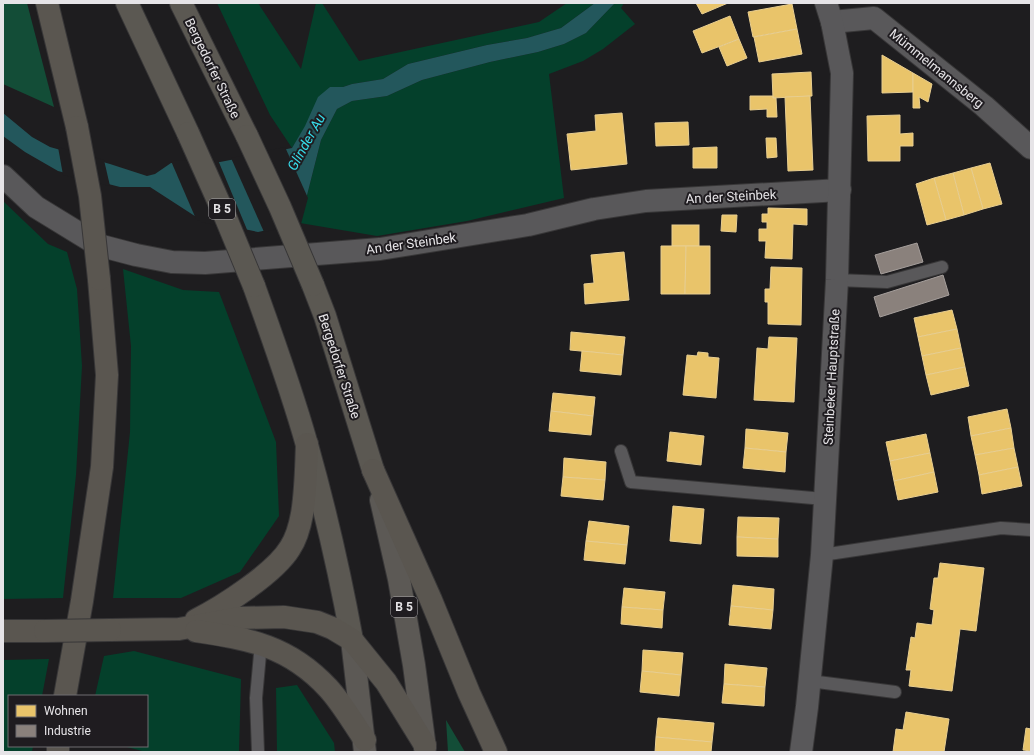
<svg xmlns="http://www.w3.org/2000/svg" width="1034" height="755" font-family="Roboto,sans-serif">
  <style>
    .green { fill: #04402b }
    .forest { fill: #134d37 }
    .water { fill: #23575c }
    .pier { fill: #1e1d1f }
    .homes { fill: #e9c46a; stroke: #e8ce90 }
    .industry { fill: #8a817c; stroke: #a69f9c }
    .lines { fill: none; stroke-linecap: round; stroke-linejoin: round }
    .service-casing { stroke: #383738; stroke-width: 14 }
    .minor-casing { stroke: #383738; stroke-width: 24 }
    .tertiary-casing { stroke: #383738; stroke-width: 24 }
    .primary-casing { stroke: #383738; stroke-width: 24 }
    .trunk-casing { stroke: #383738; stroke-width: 24 }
    .motorway-casing { stroke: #383738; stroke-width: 24 }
    .service { stroke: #59585a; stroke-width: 12 }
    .minor { stroke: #59585a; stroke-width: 22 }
    .tertiary { stroke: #59585a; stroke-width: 22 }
    .primary { stroke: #5c5955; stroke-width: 22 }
    .trunk { stroke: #5b5852; stroke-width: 22 }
    .motorway { stroke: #5a5650; stroke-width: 22 }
    .trunk-bridge-casing { stroke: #383738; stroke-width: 24; stroke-linecap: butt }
    .motorway-bridge-casing { stroke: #383738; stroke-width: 24; stroke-linecap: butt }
    .trunk-bridge { stroke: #5b5852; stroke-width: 22 }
    .motorway-bridge { stroke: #5a5650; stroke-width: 22 }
    .labels { text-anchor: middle; stroke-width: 4; stroke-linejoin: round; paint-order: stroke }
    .shield { fill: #1f1c20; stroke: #aaa8ab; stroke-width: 1 }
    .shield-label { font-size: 12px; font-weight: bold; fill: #e6e4e7 }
    .street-label { font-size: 13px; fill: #e6e4e7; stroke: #1f1c20 }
    .water-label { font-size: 14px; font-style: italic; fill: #36dbe8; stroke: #1f1c20 }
  </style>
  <rect width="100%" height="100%" fill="#1e1d1f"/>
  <g class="green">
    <polygon points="217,3 258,3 301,69 316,3 322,3 359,61 539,22 567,3 595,3 561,28 527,38 487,45 408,64 383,79 352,84 343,87 330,87 292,148 270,115"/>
    <polygon points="615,3 624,3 621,8 635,24 603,49 583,61 549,74 564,198 467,221 377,236 300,223 321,140 337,109 352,101 387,96 422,80 490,62 538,52 564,44 586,33"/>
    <polygon points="3,201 48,244 67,252 77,289 82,366 76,475 63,598 3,599"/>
    <polygon points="123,269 183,290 219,292 276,442 279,516 240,572 181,598 113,598 130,432 131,346"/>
    <polygon points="134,651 241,679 239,752 146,752 123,746 147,746 147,696 95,696 104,656"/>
    <polygon points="49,659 42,696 9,696 9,746 33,746 32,752 3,752 3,660"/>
    <polygon points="297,685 334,743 335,752 277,752 276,688"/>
  </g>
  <g class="forest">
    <polygon points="3,3 27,3 54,107 3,84"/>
    <polygon points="446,720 465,752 448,752"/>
  </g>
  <polygon class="water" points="595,3 615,3 586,33 564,44 538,52 490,62 422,80 387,96 352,101 337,109 321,140 300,223 258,232 201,220 150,187 120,187 58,171 25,152 3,136 3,113 32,137 50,147 110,164 147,176 155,174 171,163 220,162 292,148 305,126 318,97 330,87 343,87 352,84 383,79 408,64 487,45 527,38 561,28"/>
  <g class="pier">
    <polygon points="58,147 104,160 110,186 63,175"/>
    <polygon points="285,147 308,198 301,224 264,232 231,158"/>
    <polygon points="218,160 248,232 201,222 196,219 171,161"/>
  </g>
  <g class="homes">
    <polygon points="696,3 728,3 702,14"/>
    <polygon points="792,4 797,29 753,37 748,12"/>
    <polygon points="730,16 739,39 702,53 693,31"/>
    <polygon points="797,29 802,54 759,62 754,37"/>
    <polygon points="739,39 747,58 727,66 719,47"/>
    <polygon points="882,55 913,73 913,92 882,93"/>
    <polygon points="811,72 812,96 773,98 772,74"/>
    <polygon points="913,73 932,84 928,102 919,97 920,108 913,108"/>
    <polygon points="750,96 773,96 773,98 776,98 777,117 767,117 767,109 750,110"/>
    <polygon points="810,96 813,170 788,171 785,97"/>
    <polygon points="622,113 627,164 571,170 567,134 596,131 595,115"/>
    <polygon points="900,115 900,134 913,133 913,146 900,146 900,161 868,161 867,116"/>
    <polygon points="688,122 689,145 656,146 655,123"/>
    <polygon points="766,138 776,138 777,157 767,158"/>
    <polygon points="717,147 717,168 693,168 693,148"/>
    <polygon points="990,163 1002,204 983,209 971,168"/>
    <polygon points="971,168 983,209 964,215 953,173"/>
    <polygon points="953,173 964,215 946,220 934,178"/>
    <polygon points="934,178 946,220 927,225 916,184"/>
    <polygon points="768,208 807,209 807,225 793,224 792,259 765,258 766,241 759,241 759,229 767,229 767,222 762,222 762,214 768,214"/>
    <polygon points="722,215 737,215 736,232 721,231"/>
    <rect x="672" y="225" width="27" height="21"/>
    <polygon points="661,246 686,246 685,294 661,294"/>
    <polygon points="686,246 710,246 710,294 685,294"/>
    <polygon points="624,252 629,300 585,304 584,284 594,283 591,255"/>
    <polygon points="771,267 802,268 801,325 768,324 768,302 765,302 765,289 770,289"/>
    <polygon points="952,310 957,329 918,337 914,318"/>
    <polygon points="957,329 961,348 922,356 918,337"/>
    <polygon points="571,332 625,337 623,355 570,350"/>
    <polygon points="769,337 797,338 794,402 754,400 757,348 768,349"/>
    <polygon points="961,348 965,367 926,375 922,356"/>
    <polygon points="582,351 623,355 621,375 580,371"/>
    <polygon points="698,352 708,353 708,357 719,358 716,398 683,395 687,355 697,356"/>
    <polygon points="965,367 969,386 931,395 926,375"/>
    <polygon points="553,393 595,397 593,416 551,411"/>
    <polygon points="1007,409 1011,428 971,436 968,417"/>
    <polygon points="551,411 593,416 591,435 549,431"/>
    <polygon points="1011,428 1014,448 975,455 971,436"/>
    <polygon points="746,429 788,433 786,452 745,448"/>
    <polygon points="670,432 704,436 701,465 667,461"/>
    <polygon points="926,434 930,453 890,461 886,442"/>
    <polygon points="745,448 786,452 785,472 743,468"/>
    <polygon points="1014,448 1018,467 979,475 975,455"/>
    <polygon points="930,453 934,472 894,481 890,461"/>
    <polygon points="564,458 606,462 605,480 563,477"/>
    <polygon points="1018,467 1022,486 982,494 979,475"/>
    <polygon points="934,472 938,492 898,500 894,481"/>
    <polygon points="563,477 605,480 603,500 561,496"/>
    <polygon points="673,506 704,509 701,544 670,541"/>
    <polygon points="738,517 779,518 778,539 737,537"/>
    <polygon points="589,521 629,526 627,545 586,541"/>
    <polygon points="737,537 778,539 778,557 737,556"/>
    <polygon points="586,541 627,545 625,564 584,560"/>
    <polygon points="940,563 984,568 976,631 960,629 952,691 909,686 911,670 906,670 911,637 915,638 917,623 932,625 934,610 930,609 934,578 938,578"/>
    <polygon points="733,585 774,589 773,610 731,606"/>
    <polygon points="624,588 665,592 663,610 622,607"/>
    <polygon points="731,606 773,610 771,629 729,625"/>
    <polygon points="622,607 663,610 662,628 621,624"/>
    <polygon points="643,650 683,653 681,675 642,671"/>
    <polygon points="725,664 767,668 765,687 724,684"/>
    <polygon points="642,671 681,675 679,696 640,692"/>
    <polygon points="724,684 765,687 764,706 722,703"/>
    <polygon points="906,712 949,719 944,752 893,752 896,729 903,730"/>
    <polygon points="658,718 714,723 712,742 656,737"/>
    <polygon points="1026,728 1031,729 1031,751 1023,750"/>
    <polygon points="656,737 712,742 711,752 655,752"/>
  </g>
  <g class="industry">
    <polygon points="917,243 923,262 881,274 875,255"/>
    <polygon points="943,275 949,295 880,317 874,297"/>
  </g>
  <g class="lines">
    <g class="service-casing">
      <g id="service">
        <polyline points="837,280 887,282 942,267"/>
        <polyline points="621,451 631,482 824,499"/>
        <polyline points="822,555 1001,528 1031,530"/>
        <polyline points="810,681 895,692"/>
        <polyline points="258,752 256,698 261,643"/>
      </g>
    </g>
    <g class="minor-casing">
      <polyline id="minor" points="3,176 36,207 98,245 136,255 172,262 205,263 380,249 528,225 594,209 646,201 840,190"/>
    </g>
    <g class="tertiary-casing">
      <g id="tertiary">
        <polyline points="832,22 874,18 984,106 1031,148"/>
        <polyline points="801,752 807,707 822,555 837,280 842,73 832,22 826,3"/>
      </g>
    </g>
    <g class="primary-casing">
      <g id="primary">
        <polyline points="381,500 399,579 414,665 425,748"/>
        <polyline points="352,640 365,752"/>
      </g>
    </g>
    <g class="trunk-casing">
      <g id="trunk">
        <polyline points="127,3 188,133"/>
        <polyline points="181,3 247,136"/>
        <polyline points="313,285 325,316 373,470"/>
        <path d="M254,286C273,339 292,391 307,445C325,509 340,574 352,640"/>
      </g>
    </g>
    <g class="motorway-casing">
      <g id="motorway">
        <polyline points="47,3 77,127"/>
        <polyline points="373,470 431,600 469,693 496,752"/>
        <path d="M196,620C222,607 275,573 290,548C296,539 300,525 302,514C306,491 306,467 307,444"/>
        <polyline points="110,630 179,629 239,618 284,617 317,622 332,628 352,640 386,682 425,745"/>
        <polyline points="3,631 45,631"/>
        <path d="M196,631C250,639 289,646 328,688C342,703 353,723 365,740"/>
        <polyline points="65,696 82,601 102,467 107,375 99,279"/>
        <polyline points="58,752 58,746"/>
      </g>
    </g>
    <use href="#service" class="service"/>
    <use href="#minor" class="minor"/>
    <use href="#tertiary" class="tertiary"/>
    <use href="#primary" class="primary"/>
    <use href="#trunk" class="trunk"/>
    <use href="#motorway" class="motorway"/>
    <g class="trunk-bridge-casing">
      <g id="trunk-bridge">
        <polyline points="188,133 225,216 254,286"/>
        <polyline points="247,136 280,207 313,285"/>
      </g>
    </g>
    <g class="motorway-bridge-casing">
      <g id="motorway-bridge">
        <polyline points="77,127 90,196 99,279"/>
        <polyline points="45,631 110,630"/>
      </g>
    </g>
    <use href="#trunk-bridge" class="trunk-bridge"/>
    <use href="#motorway-bridge" class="motorway-bridge"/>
  </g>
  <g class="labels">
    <g class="shield">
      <rect x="209" y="199" width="26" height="20" rx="3"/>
      <rect x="391" y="597" width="26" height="20" rx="3"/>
    </g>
    <g class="shield-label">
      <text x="222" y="213">B 5</text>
      <text x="404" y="611">B 5</text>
    </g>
    <g class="street-label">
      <text transform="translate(213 68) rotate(64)" y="5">Bergedorfer Straße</text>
      <text transform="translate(937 68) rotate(39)" y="5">Mümmelmannsberg</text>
      <text transform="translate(731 196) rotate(-3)" y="5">An der Steinbek</text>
      <text transform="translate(411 243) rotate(-8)" y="5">An der Steinbek</text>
      <text transform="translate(340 366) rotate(72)" y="5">Bergedorfer Straße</text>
      <text transform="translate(831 377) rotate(-87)" y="5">Steinbeker Hauptstraße</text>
    </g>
    <g class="water-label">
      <text transform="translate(306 142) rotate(-61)" y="5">Glinder Au</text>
    </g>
  </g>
  <rect width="1034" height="755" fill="none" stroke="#e6e4e7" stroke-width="8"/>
  <rect x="8" y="695" width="140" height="52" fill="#1f1c20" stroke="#6f6c70"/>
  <rect x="16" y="705" width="20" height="12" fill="#e9c46a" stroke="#6f6c70"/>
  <text x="44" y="715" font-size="12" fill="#e6e4e7">Wohnen</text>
  <rect x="16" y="725" width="20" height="12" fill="#8a817c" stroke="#6f6c70"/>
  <text x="44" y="735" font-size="12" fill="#e6e4e7">Industrie</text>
</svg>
